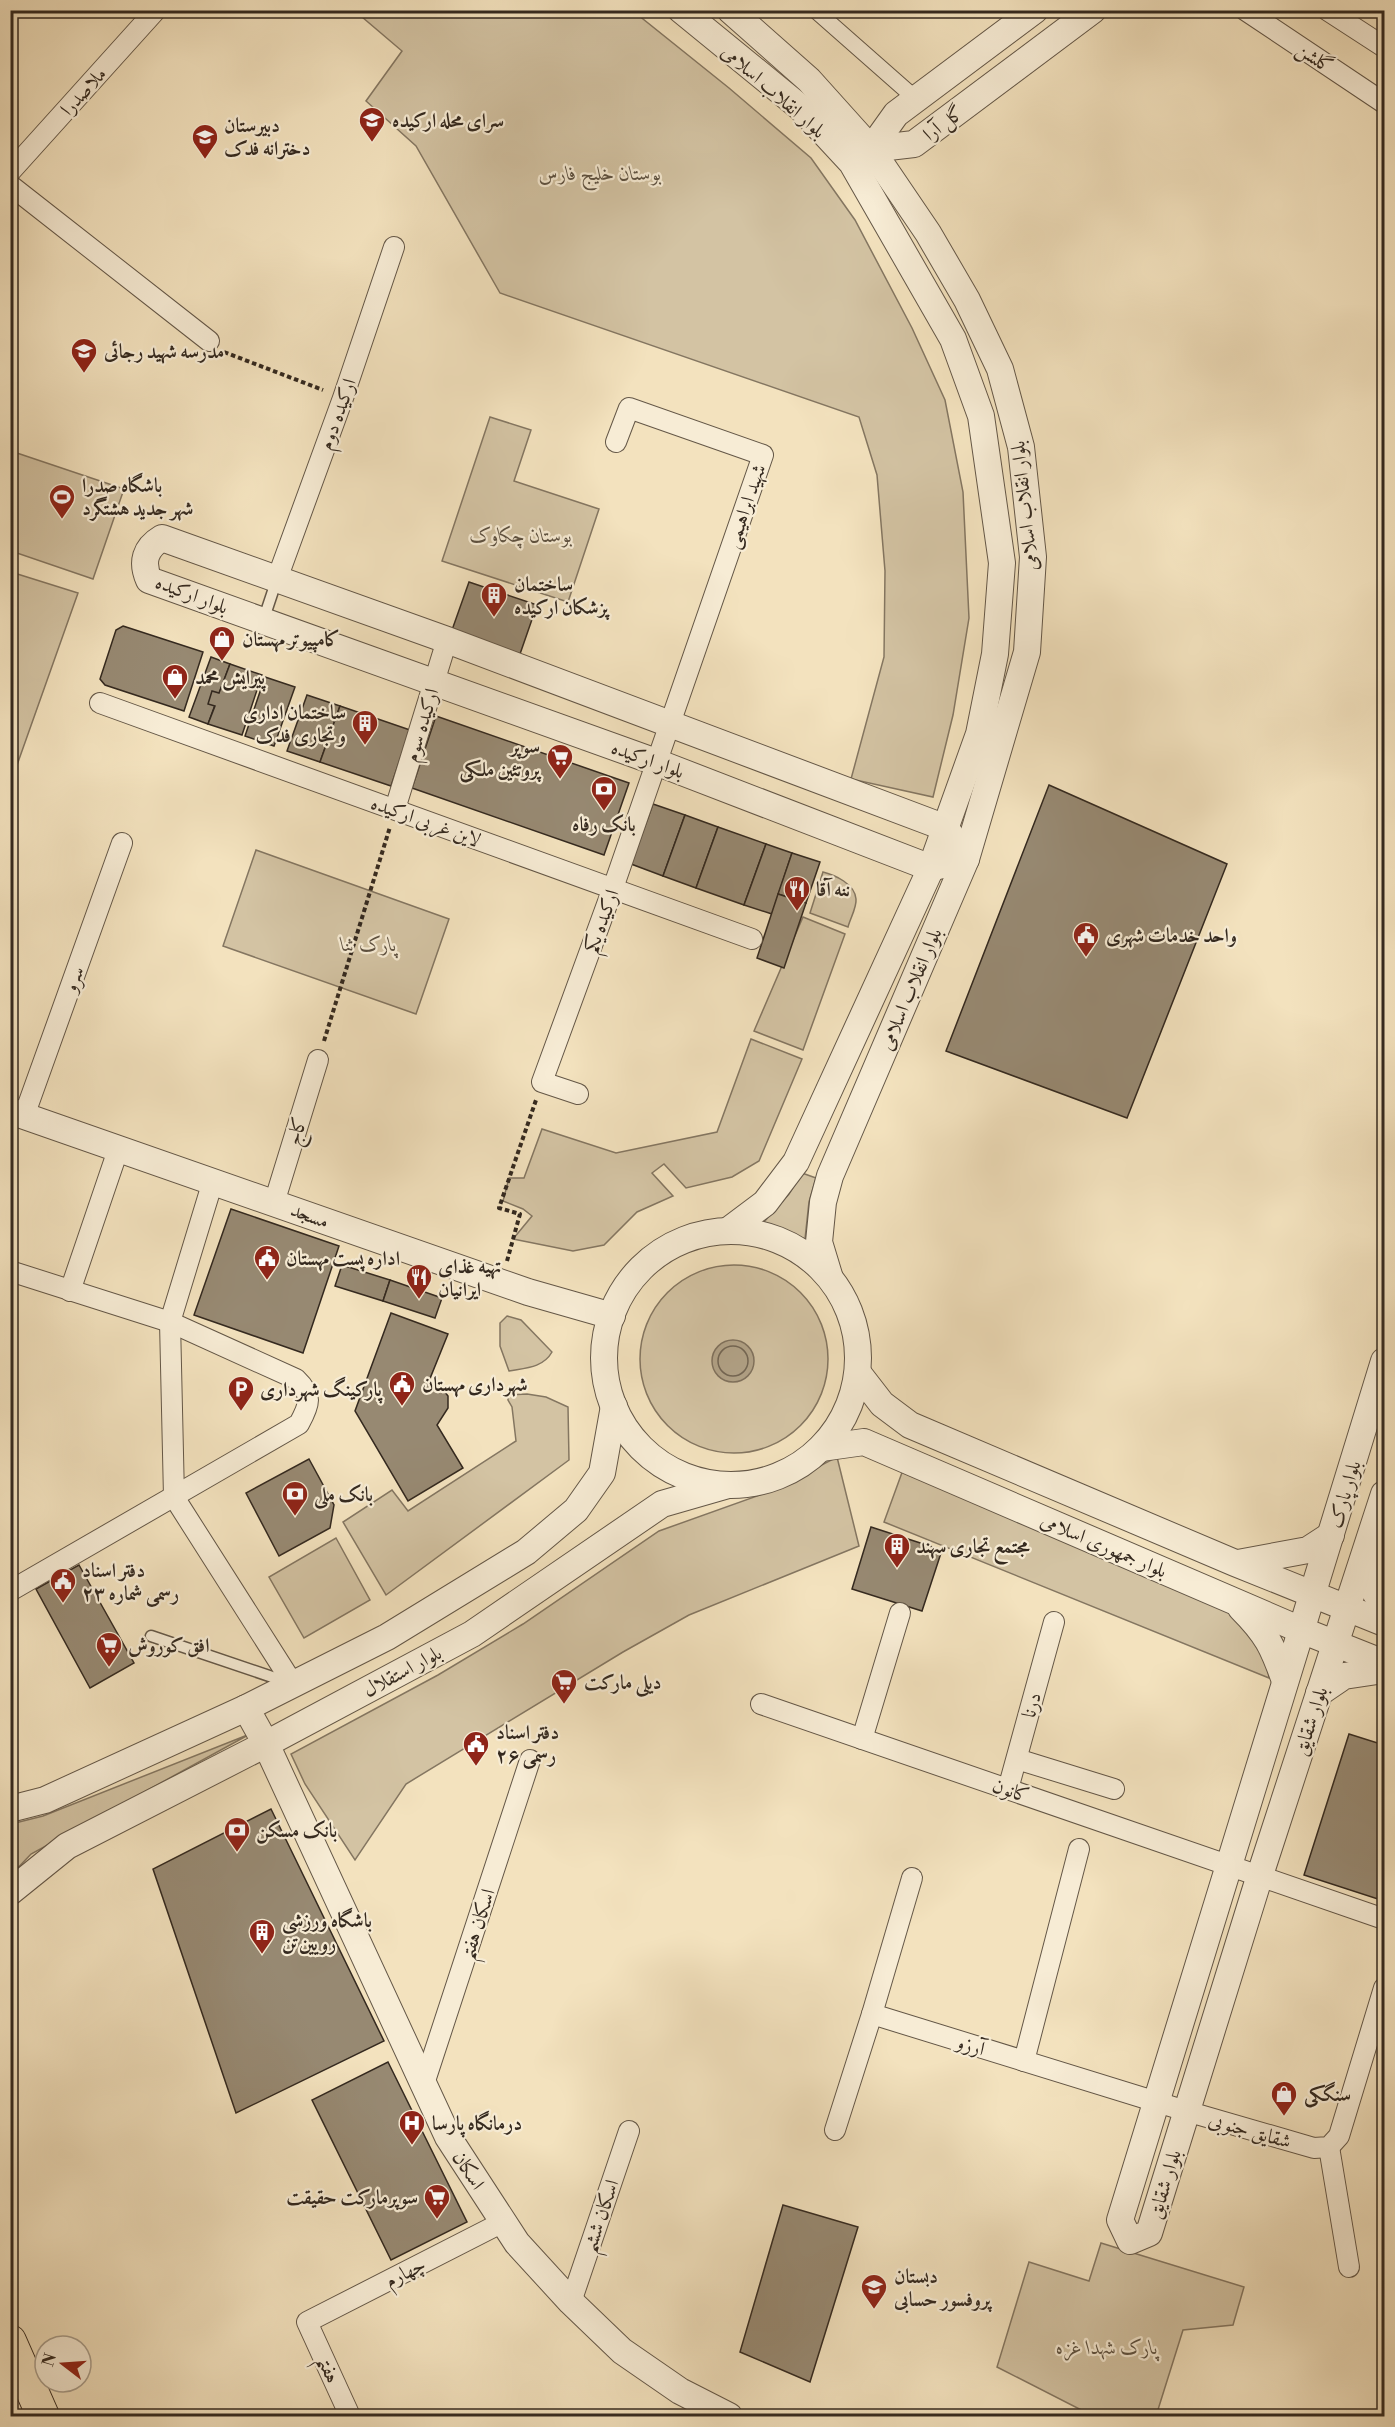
<svg xmlns="http://www.w3.org/2000/svg" width="1395" height="2427" font-family="'Libre Bodoni',Amiri,serif">
  <style>
    .green { fill: #d3c3a3; stroke: #847661; stroke-width: 1.5 }
    .water { fill: #b2a388; stroke: #80725e; stroke-width: 1.5 }
    .lines { fill: none; stroke-linecap: round; stroke-linejoin: round }
    .shore { stroke: #736654; stroke-width: 1.5 }
    .building { fill: #978972; stroke: #34291f; stroke-width: 1.5 }
    .service-casing { stroke: #645747; stroke-width: 13 }
    .pedestrian-casing { stroke: #645747; stroke-width: 17 }
    .minor-casing { stroke: #645747; stroke-width: 22 }
    .tertiary-casing { stroke: #645747; stroke-width: 28 }
    .primary-casing { stroke: #34291f; stroke-width: 34 }
    .path { stroke: #34291f; stroke-width: 4; stroke-dasharray: 4.5 3; stroke-linecap: butt }
    .service { stroke: #f7ecd5; stroke-width: 10 }
    .pedestrian { stroke: #f7ecd5; stroke-width: 15 }
    .minor { stroke: #f7ecd5; stroke-width: 20 }
    .tertiary { stroke: #f7ecd5; stroke-width: 26 }
    .primary { stroke: #f3e2be; stroke-width: 32 }
    .labels { text-anchor: middle; stroke-width: 4.5; stroke-linejoin: round; paint-order: stroke }
    .street-label { font-size: 20px; fill: #34291f; stroke: #f7ecd5 }
    .poi-label { font-size: 20px; font-weight: bold; fill: #34291f; stroke: #f7ecd5; text-anchor: start }
    .park-label { font-size: 20px; font-style: italic; fill: #5c5040; stroke: #f7ecd5 }
  </style>
  <rect width="100%" height="100%" fill="#f3e2be"/>
  <filter id="stains"><feTurbulence type="fractalNoise" baseFrequency=".00333" numOctaves="4"/><feColorMatrix values="0 0 0 0 .2 0 0 0 0 .09 0 0 0 0 .02 0 0 0 .5 -.17"/></filter>
  <radialGradient id="worn" r=".72"><stop offset=".6" stop-color="#630" stop-opacity="0"/><stop offset="1" stop-color="#630" stop-opacity=".3"/></radialGradient>
  <g class="green">
    <polygon points="355,11 633,11 729,88 811,158 855,220 912,328 945,400 963,492 969,618 953,715 933,797 851,779 884,657 885,571 877,475 859,417 500,293 416,146 366,101 402,51"/>
    <polygon points="490,417 531,430 514,481 599,509 568,602 442,561"/>
    <polygon points="11,451 124,489 93,579 11,551"/>
    <polygon points="11,572 78,593 11,782 10,572"/>
    <polygon points="256,850 449,919 416,1014 223,946"/>
    <path d="M823,872C835,875 855,884 856,899C857,907 850,919 848,927L810,913Z"/>
    <polygon points="803,917 845,934 803,1050 754,1031"/>
    <polygon points="751,1039 802,1059 759,1161 732,1177 686,1188 664,1164 652,1173 673,1196 637,1212 604,1245 573,1251 513,1239 532,1216 523,1209 503,1201 509,1178 524,1178 542,1129 616,1153 717,1132"/>
    <polygon points="802,1173 816,1178 809,1202 805,1239 763,1223 789,1194"/>
    <circle cx="734" cy="1359" r="94"/>
    <path d="M507,1316L521,1320L552,1352C543,1368 525,1368 509,1371L500,1346V1323Z"/>
    <polygon points="527,1394 546,1397 568,1407 569,1460 386,1595 343,1522 392,1490 408,1511 516,1441 512,1407 508,1400 508,1395"/>
    <polygon points="837,1457 859,1546 689,1615 623,1652 406,1784 355,1860 305,1784 291,1754 438,1675 523,1624 659,1531 771,1491"/>
    <polygon points="904,1467 1233,1612 1265,1652 1269,1678 884,1522"/>
    <polygon points="336,1538 370,1600 304,1638 269,1577"/>
    <polygon points="250,1734 31,1854 11,1875 11,1824 43,1816"/>
    <polygon points="1101,2243 1244,2287 1233,2325 1183,2330 1156,2416 1093,2416 997,2367 1029,2262 1089,2281"/>
  </g>
  <circle class="water" cx="733" cy="1361" r="21"/>
  <g class="lines">
    <circle class="shore" cx="733" cy="1361" r="15"/>
  </g>
  <g class="building">
    <polygon points="469,582 537,605 520,654 452,630"/>
    <polygon points="123,626 203,652 184,711 105,685 100,679 116,630"/>
    <polygon points="211,657 230,664 208,724 189,717"/>
    <polygon points="230,664 262,675 242,735 208,724 215,706 208,704 212,691 219,693"/>
    <polygon points="265,677 295,687 274,746 245,736"/>
    <polygon points="307,695 340,706 320,762 287,751"/>
    <polygon points="340,706 410,730 391,786 320,762"/>
    <polygon points="436,716 629,783 604,855 412,788"/>
    <polygon points="1049,785 1227,864 1127,1118 946,1051"/>
    <polygon points="653,804 685,815 663,876 631,864"/>
    <polygon points="685,815 718,827 696,888 663,876"/>
    <polygon points="718,827 766,844 744,905 696,888"/>
    <polygon points="766,844 792,853 772,914 744,905"/>
    <polygon points="792,853 820,862 806,903 778,894"/>
    <polygon points="778,894 806,903 784,968 757,958"/>
    <polygon points="231,1209 339,1246 303,1353 194,1315"/>
    <polygon points="342,1265 390,1280 383,1301 335,1286"/>
    <polygon points="390,1280 442,1298 435,1318 383,1301"/>
    <polygon points="391,1313 448,1334 429,1381 441,1387 448,1396 448,1408 437,1425 463,1468 408,1501 355,1411"/>
    <polygon points="309,1459 334,1505 330,1528 279,1556 246,1493"/>
    <polygon points="871,1527 942,1550 922,1611 852,1589"/>
    <polygon points="79,1565 134,1663 90,1688 36,1589"/>
    <polygon points="1349,1734 1384,1745 1384,1901 1304,1875"/>
    <polygon points="271,1809 384,2041 236,2113 153,1869"/>
    <polygon points="388,2062 467,2222 391,2260 312,2100"/>
    <polygon points="783,2205 858,2227 810,2382 740,2352"/>
  </g>
  <g class="lines">
    <g class="service-casing">
      <g id="service">
        <polyline points="263,621 277,579"/>
        <polyline points="151,1636 290,1683"/>
      </g>
    </g>
    <g class="pedestrian-casing">
      <polyline id="pedestrian" points="815,10 916,99"/>
    </g>
    <g class="minor-casing">
      <g id="minor">
        <polyline points="1245,10 1384,103"/>
        <polyline points="1327,10 1384,47"/>
        <polyline points="10,172 156,10"/>
        <polyline points="10,185 209,341"/>
        <polyline points="277,579 343,398 394,247"/>
        <polyline points="100,703 752,939"/>
        <polyline points="395,809 447,640"/>
        <polyline points="578,1094 542,1082 613,888 763,455 629,408 616,442"/>
        <polyline points="24,1116 122,843"/>
        <polyline points="213,1181 170,1322 174,1497 293,1684"/>
        <polyline points="274,1203 318,1060"/>
        <path d="M10,1271L170,1322L296,1379C313,1395 310,1404 299,1424L10,1591"/>
        <polyline points="70,1291 119,1147"/>
        <polyline points="761,1704 1384,1919"/>
        <polyline points="862,1739 900,1613"/>
        <polyline points="1017,1759 1114,1789"/>
        <polyline points="1008,1789 1054,1622"/>
        <polyline points="872,2014 912,1878"/>
        <polyline points="1024,2061 1079,1849"/>
        <polyline points="423,2087 530,1760"/>
        <polyline points="835,2130 872,2014 1186,2111 1314,2148 1329,2147 1339,2136 1384,1988"/>
        <polyline points="1329,2147 1349,2267"/>
        <polyline points="571,2302 629,2131"/>
        <polyline points="350,2416 307,2322 503,2222"/>
      </g>
    </g>
    <g class="tertiary-casing">
      <g id="tertiary">
        <polyline points="681,10 801,108 852,163 953,339 981,416 1002,563 995,654 979,734 931,868 796,1162 765,1203 729,1230"/>
        <polyline points="730,10 809,80 871,149 928,233 967,300 1000,369 1021,447 1033,557 1027,652 966,859 830,1176 823,1202 819,1242 829,1275"/>
        <polyline points="871,149 914,144 1093,10"/>
        <polyline points="862,156 871,149 896,114 1035,10"/>
        <path d="M162,538L447,640L946,828L966,859L931,868L656,762L149,580C141,562 145,548 162,538Z"/>
        <polyline points="10,1111 528,1292 612,1316"/>
        <circle cx="731" cy="1358" r="127"/>
        <path d="M1384,1361C1296,1647 1208,1934 1120,2220L1130,2241L1149,2233L1260,1875L1384,1494"/>
        <polyline points="858,1373 882,1404 910,1425 1235,1563 1384,1623"/>
        <polyline points="821,1448 864,1442 1301,1630 1384,1663"/>
        <polyline points="1366,1555 1370,1584 1384,1607"/>
        <polyline points="1238,1563 1308,1550 1331,1535"/>
        <path d="M1241,1608C1267,1634 1273,1647 1285,1681"/>
        <polyline points="1319,1693 1344,1676 1384,1670"/>
        <polyline points="246,1708 266,1744 448,2137 517,2243 571,2302 622,2351 680,2391 729,2416"/>
        <polyline points="10,1809 45,1800 246,1708 387,1637 526,1552 576,1510 602,1473 614,1406"/>
        <polyline points="10,1892 67,1846 266,1744 472,1634 662,1504 728,1485"/>
      </g>
    </g>
    <g class="primary-casing">
      <polyline id="primary" points="10,2341 43,2416"/>
    </g>
    <g class="path">
      <polyline points="224,352 323,390"/>
      <polyline points="324,1041 390,827"/>
      <polyline points="507,1261 520,1214 499,1208 536,1100"/>
    </g>
    <use href="#service" class="service"/>
    <use href="#pedestrian" class="pedestrian"/>
    <use href="#minor" class="minor"/>
    <use href="#tertiary" class="tertiary"/>
    <use href="#primary" class="primary"/>
  </g>
  <defs>
    <g id="school-pin" transform="scale(1.35)"><path d="M0 17L-7.5 6A9.5 9.5 0 1 1 7.5 6Z" fill="#8f2418" stroke="#f7ecd5"/><path d="M0-5L7-2L0 1L-7-2ZM-4 1L0 2.5L4 1V4Q0 6-4 4Z" fill="#fff"/></g>
    <g id="stadium-pin" transform="scale(1.35)"><path d="M0 17L-7.5 6A9.5 9.5 0 1 1 7.5 6Z" fill="#8f2418" stroke="#f7ecd5"/><path d="M0-5a6.5 5 0 1 0 0 10a6.5 5 0 1 0 0-10ZM-3.5-1.8h7v3.6h-7Z" fill="#fff"/></g>
    <g id="building-pin" transform="scale(1.35)"><path d="M0 17L-7.5 6A9.5 9.5 0 1 1 7.5 6Z" fill="#8f2418" stroke="#f7ecd5"/><path d="M-4-6H4V6H1V3H-1V6H-4ZM-2.5-4.3h1.7v1.8h-1.7ZM.8-4.3h1.7v1.8H.8ZM-2.5-1h1.7V.8h-1.7ZM.8-1h1.7V.8H.8Z" fill="#fff"/></g>
    <g id="shop-pin" transform="scale(1.35)"><path d="M0 17L-7.5 6A9.5 9.5 0 1 1 7.5 6Z" fill="#8f2418" stroke="#f7ecd5"/><path d="M-5-2.5h2.3a2.7 3.5 0 0 1 5.4 0H5L5.5 6h-11ZM-1.5-2.5h3a1.5 2.3 0 0 0-3 0Z" fill="#fff"/></g>
    <g id="supermarket-pin" transform="scale(1.35)"><path d="M0 17L-7.5 6A9.5 9.5 0 1 1 7.5 6Z" fill="#8f2418" stroke="#f7ecd5"/><path d="M-6-5.5h2.5l.6 2H6L4.5 2H-2.5L-4.4-4H-6ZM-1.5 3.2a1.3 1.3 0 1 0 .1 0ZM3 3.2a1.3 1.3 0 1 0 .1 0Z" fill="#fff"/></g>
    <g id="bank-pin" transform="scale(1.35)"><path d="M0 17L-7.5 6A9.5 9.5 0 1 1 7.5 6Z" fill="#8f2418" stroke="#f7ecd5"/><path d="M-6-4H6V4H-6ZM0-2.3a2.3 2.3 0 1 0 0 4.6a2.3 2.3 0 1 0 0-4.6Z" fill="#fff"/></g>
    <g id="restaurant-pin" transform="scale(1.35)"><path d="M0 17L-7.5 6A9.5 9.5 0 1 1 7.5 6Z" fill="#8f2418" stroke="#f7ecd5"/><path d="M-5-6h1v4h1v-4h1v4h1v-4h1v5L-1.5 .5V6h-2V.5L-5-1ZM5-6V6H3V1.5H1.5Q1.5-4 5-6Z" fill="#fff"/></g>
    <g id="civic-pin" transform="scale(1.35)"><path d="M0 17L-7.5 6A9.5 9.5 0 1 1 7.5 6Z" fill="#8f2418" stroke="#f7ecd5"/><path d="M-.6-6.5H3V-4.5H.6V-3L4-1V1h2V6H-6V1h2V-1L-.6-3ZM-1.2 2.5V6h2.4V2.5Z" fill="#fff"/></g>
    <g id="parking-pin" transform="scale(1.35)"><path d="M0 17L-7.5 6A9.5 9.5 0 1 1 7.5 6Z" fill="#8f2418" stroke="#f7ecd5"/><path d="M-3.5-5.5H1a3.5 3.5 0 0 1 0 7H-1V5.5H-3.5ZM-1-3.4V-.6H.8a1.4 1.4 0 0 0 0-2.8Z" fill="#fff"/></g>
    <g id="hospital-pin" transform="scale(1.35)"><path d="M0 17L-7.5 6A9.5 9.5 0 1 1 7.5 6Z" fill="#8f2418" stroke="#f7ecd5"/><path d="M-5-5h3v3.5h4V-5h3V5h-3V1.5h-4V5h-3Z" fill="#fff"/></g>
  </defs>
  <g fill-rule="evenodd">
    <use href="#school-pin" x="372" y="120"/>
    <use href="#school-pin" x="205" y="137"/>
    <use href="#school-pin" x="84" y="351"/>
    <use href="#stadium-pin" x="62" y="497"/>
    <use href="#building-pin" x="494" y="595"/>
    <use href="#shop-pin" x="222" y="639"/>
    <use href="#shop-pin" x="175" y="677"/>
    <use href="#building-pin" x="365" y="723"/>
    <use href="#supermarket-pin" x="560" y="757"/>
    <use href="#bank-pin" x="604" y="789"/>
    <use href="#restaurant-pin" x="797" y="889"/>
    <use href="#civic-pin" x="1086" y="935"/>
    <use href="#civic-pin" x="267" y="1258"/>
    <use href="#restaurant-pin" x="419" y="1277"/>
    <use href="#civic-pin" x="402" y="1384"/>
    <use href="#parking-pin" x="241" y="1389"/>
    <use href="#bank-pin" x="295" y="1494"/>
    <use href="#building-pin" x="897" y="1546"/>
    <use href="#civic-pin" x="63" y="1581"/>
    <use href="#supermarket-pin" x="109" y="1645"/>
    <use href="#supermarket-pin" x="564" y="1682"/>
    <use href="#civic-pin" x="476" y="1744"/>
    <use href="#bank-pin" x="237" y="1830"/>
    <use href="#building-pin" x="262" y="1932"/>
    <use href="#shop-pin" x="1284" y="2094"/>
    <use href="#hospital-pin" x="412" y="2123"/>
    <use href="#supermarket-pin" x="437" y="2197"/>
    <use href="#school-pin" x="874" y="2287"/>
  </g>
  <g class="labels">
    <g class="street-label">
      <text transform="translate(1315 57) rotate(33)" y="7">گلشن</text>
      <text transform="translate(83 91) rotate(-48)" y="7">ملاصدرا</text>
      <text transform="translate(774 91) rotate(41)" y="7">بلوار انقلاب اسلامی</text>
      <text transform="translate(943 123) rotate(-37)" y="7">گل آرا</text>
      <text transform="translate(337 414) rotate(-70)" y="7">ارکیده دوم</text>
      <text transform="translate(745 506) rotate(-71)" y="7">شهید ابراهیمی</text>
      <text transform="translate(1024 506) rotate(-96)" y="7">بلوار انقلاب اسلامی</text>
      <text transform="translate(192 594) rotate(21)" y="7">بلوار ارکیده</text>
      <text transform="translate(421 725) rotate(-73)" y="7">ارکیده سوم</text>
      <text transform="translate(648 759) rotate(20)" y="7">بلوار ارکیده</text>
      <text transform="translate(426 821) rotate(20)" y="7">لاین غربی ارکیده</text>
      <text transform="translate(601 921) rotate(-70)" y="7">ارکیده یکم</text>
      <text transform="translate(73 979) rotate(-70)" y="7">سرو</text>
      <text transform="translate(910 989) rotate(-67)" y="7">بلوار انقلاب اسلامی</text>
      <text transform="translate(296 1131) rotate(-73)" y="7">کاج</text>
      <text transform="translate(310 1215) rotate(20)" y="7">مسجد</text>
      <text transform="translate(1344 1494) rotate(-73)" y="7">بلوار پارک</text>
      <text transform="translate(1104 1545) rotate(23)" y="7">بلوار جمهوری اسلامی</text>
      <text transform="translate(402 1671) rotate(-28)" y="7">بلوار استقلال</text>
      <text transform="translate(1031 1705) rotate(-75)" y="7">درنا</text>
      <text transform="translate(1310 1721) rotate(-72)" y="7">بلوار شقایق</text>
      <text transform="translate(1011 1790) rotate(19)" y="7">کانون</text>
      <text transform="translate(477 1924) rotate(-72)" y="7">اسکان هفتم</text>
      <text transform="translate(971 2045) rotate(17)" y="7">آرزو</text>
      <text transform="translate(1250 2130) rotate(16)" y="7">شقایق جنوبی</text>
      <text transform="translate(469 2170) rotate(57)" y="7">اسکان</text>
      <text transform="translate(1164 2184) rotate(-73)" y="7">بلوار شقایق</text>
      <text transform="translate(600 2216) rotate(-71)" y="7">اسکان ششم</text>
      <text transform="translate(405 2272) rotate(-27)" y="7">چهارم</text>
      <text transform="translate(329 2369) rotate(66)" y="7">هفتم</text>
    </g>
    <g class="poi-label">
      <text x="392" y="127">سرای محله ارکیده</text>
      <text x="224" y="132">دبیرستان<tspan x="224" dy="23">دخترانه فدک</tspan></text>
      <text x="104" y="358">مدرسه شهید رجائی</text>
      <text x="82" y="492">باشگاه صدرا<tspan x="82" dy="23">شهر جدید هشتگرد</tspan></text>
      <text x="514" y="591">ساختمان<tspan x="514" dy="23">پزشکان ارکیده</tspan></text>
      <text x="242" y="646">کامپیوتر مهستان</text>
      <text x="195" y="684">پیرایش محمد</text>
      <text x="346" y="719" text-anchor="end">ساختمان اداری<tspan x="346" dy="23">و تجاری فدک</tspan></text>
      <text x="540" y="753" text-anchor="end">سوپر<tspan x="540" dy="23">پروتئین ملکی</tspan></text>
      <text x="604" y="831" text-anchor="middle">بانک رفاه</text>
      <text x="816" y="896">ننه آقا</text>
      <text x="1106" y="942">واحد خدمات شهری</text>
      <text x="286" y="1265">اداره پست مهستان</text>
      <text x="438" y="1273">تهیه غذای<tspan x="438" dy="23">ایرانیان</tspan></text>
      <text x="422" y="1391">شهرداری مهستان</text>
      <text x="260" y="1396">پارکینگ شهرداری</text>
      <text x="314" y="1501">بانک ملی</text>
      <text x="916" y="1553">مجتمع تجاری سهند</text>
      <text x="82" y="1577">دفتر اسناد<tspan x="82" dy="23">رسمی شماره ۲۳</tspan></text>
      <text x="128" y="1652">افق کوروش</text>
      <text x="584" y="1689">دیلی مارکت</text>
      <text x="496" y="1739">دفتر اسناد<tspan x="496" dy="23">رسمی ۲۶</tspan></text>
      <text x="256" y="1837">بانک مسکن</text>
      <text x="282" y="1927">باشگاه ورزشی<tspan x="282" dy="23">رویین‌تن</tspan></text>
      <text x="1304" y="2101">سنگکی</text>
      <text x="432" y="2130">درمانگاه پارسا</text>
      <text x="418" y="2204" text-anchor="end">سوپرمارکت حقیقت</text>
      <text x="894" y="2283">دبستان<tspan x="894" dy="23">پروفسور حسابی</tspan></text>
    </g>
    <g class="park-label">
      <text x="600" y="180">بوستان خلیج فارس</text>
      <text x="521" y="542">بوستان چکاوک</text>
      <text x="369" y="951">پارک ثنا</text>
      <text x="1107" y="2354">پارک شهدا غزه</text>
    </g>
  </g>
  <rect width="1395" height="2427" fill="none" stroke="#f3e2be" stroke-width="36"/>
  <rect x="12" y="12" width="1371" height="2403" fill="none" stroke="#34291f" stroke-width="3"/>
  <rect x="18" y="18" width="1359" height="2391" fill="none" stroke="#34291f" stroke-width="1.5"/>
  <g transform="translate(63 2364) rotate(287)"><circle r="28" fill="#f7ecd5" stroke="#a99e8c" stroke-width="1.5"/>
  <path d="M0-4.5L10 22L0 15L-10 22Z" fill="#8f2418"/>
  <text y="-9" font-size="16" font-weight="bold" text-anchor="middle" fill="#34291f">N</text>
  </g>
  <rect width="100%" height="100%" filter="url(#stains)"/>
  <rect width="100%" height="100%" fill="url(#worn)"/>
</svg>
